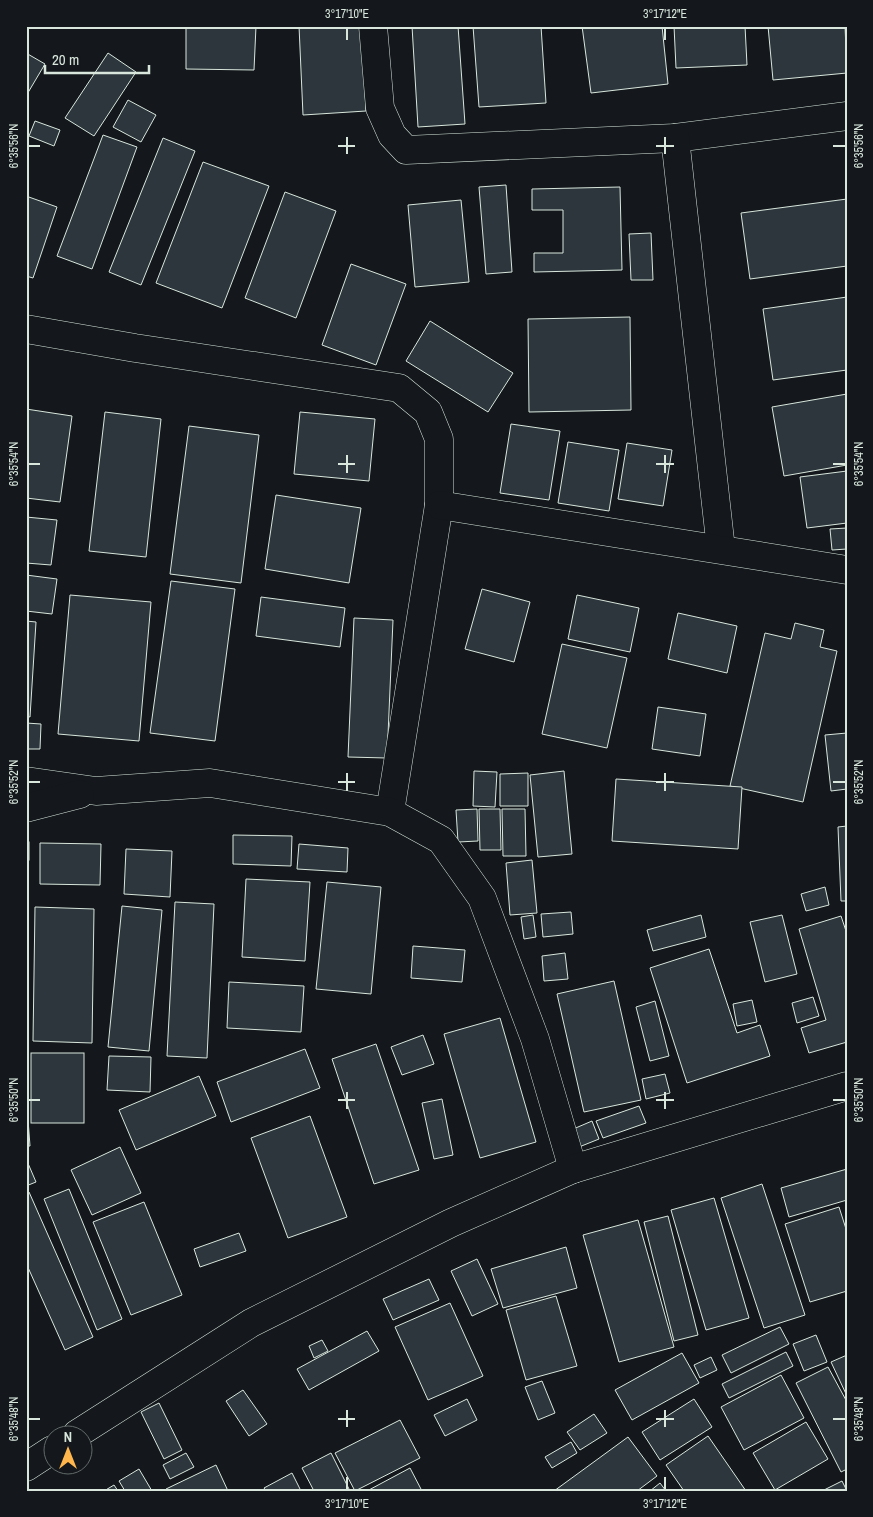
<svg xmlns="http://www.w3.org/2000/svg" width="873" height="1517" font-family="'Archivo Narrow',sans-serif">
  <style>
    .building { fill: #2c363c; stroke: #d8e6dc }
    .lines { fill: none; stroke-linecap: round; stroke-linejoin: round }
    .minor-casing { stroke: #d8e6dc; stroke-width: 29 }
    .minor { stroke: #14181c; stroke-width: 28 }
    .ticks { fill: none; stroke: #d8e6dc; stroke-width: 2 }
    .neatline { fill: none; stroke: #d8e6dc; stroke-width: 2 }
    .ticks-label { font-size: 12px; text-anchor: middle; fill: #d8e6dc }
  </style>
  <rect width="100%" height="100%" fill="#14181c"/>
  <g class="building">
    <polygon points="186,26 256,26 254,70 186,69"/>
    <polygon points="299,26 362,26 366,111 303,115"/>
    <polygon points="412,26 458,26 465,124 418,127"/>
    <polygon points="473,26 541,26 546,103 479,107"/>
    <polygon points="582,26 662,26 668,84 591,93"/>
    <polygon points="674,26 745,26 747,65 676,68"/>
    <polygon points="768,26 845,26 847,73 773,80"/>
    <polygon points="26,53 45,64 26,96"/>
    <polygon points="108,53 136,72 94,136 65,118"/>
    <polygon points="128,100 156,115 141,142 113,127"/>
    <polygon points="35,121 60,130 54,146 29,136"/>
    <polygon points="103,135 137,147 92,269 57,256"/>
    <polygon points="163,138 195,151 141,285 109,272"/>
    <polygon points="203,162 269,186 222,308 156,283"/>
    <polygon points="506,185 512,272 486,274 479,187"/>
    <polygon points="620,187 622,270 534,272 534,253 563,253 563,210 532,210 532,189"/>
    <polygon points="285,192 336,211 296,318 245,298"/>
    <polygon points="26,196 57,207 33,278 26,276"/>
    <polygon points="847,199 847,266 750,279 741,213"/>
    <polygon points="461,200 469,282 415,287 408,205"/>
    <polygon points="651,233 653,280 631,280 629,234"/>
    <polygon points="351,264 406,284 376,365 322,345"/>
    <polygon points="847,297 847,370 773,380 763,309"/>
    <polygon points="630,317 631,410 529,412 528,319"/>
    <polygon points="430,321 513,373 488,412 406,361"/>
    <polygon points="847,394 847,465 784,476 772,407"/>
    <polygon points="26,409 72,416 60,502 26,498"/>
    <polygon points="105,412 161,419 146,557 89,551"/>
    <polygon points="300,412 375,419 369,481 294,474"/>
    <polygon points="511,424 560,431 549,500 500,493"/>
    <polygon points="189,426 259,435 241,583 170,574"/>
    <polygon points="568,442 619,450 609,511 558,503"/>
    <polygon points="627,443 672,450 663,506 618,499"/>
    <polygon points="847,471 847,523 807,528 800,477"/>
    <polygon points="276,495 361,508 349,583 265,569"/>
    <polygon points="26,517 57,520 51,565 26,563"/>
    <polygon points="847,528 847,549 832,550 830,529"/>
    <polygon points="26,575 57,579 52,614 26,611"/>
    <polygon points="171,581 235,589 215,741 150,733"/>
    <polygon points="482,589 530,602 514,662 465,649"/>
    <polygon points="70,595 151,602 139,741 58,734"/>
    <polygon points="577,595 639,608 630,652 568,639"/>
    <polygon points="261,597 345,608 340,647 256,636"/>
    <polygon points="678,613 737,626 727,673 668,659"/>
    <polygon points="354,618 393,620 387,758 348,757"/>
    <polygon points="26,621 36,622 30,717 26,716"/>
    <polygon points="795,623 824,630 820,647 837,651 803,802 730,786 765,633 791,639"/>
    <polygon points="562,644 627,658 607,748 542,734"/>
    <polygon points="658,707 706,714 700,756 652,749"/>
    <polygon points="26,723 41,724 40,749 26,749"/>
    <polygon points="847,733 847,789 831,791 825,735"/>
    <polygon points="474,771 497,772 495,807 473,806"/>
    <polygon points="564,771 572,854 538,857 530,775"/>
    <polygon points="528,773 528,806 500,806 500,774"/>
    <polygon points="616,779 742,787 738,849 612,841"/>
    <polygon points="477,809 478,841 458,842 456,810"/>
    <polygon points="479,809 500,809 501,850 480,850"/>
    <polygon points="502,809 525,809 526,856 503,856"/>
    <polygon points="847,826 847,901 841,901 838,827"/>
    <polygon points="233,835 292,836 291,866 233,864"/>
    <rect x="26" y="842" width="3" height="18"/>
    <polygon points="40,843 101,844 100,885 40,884"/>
    <polygon points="299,844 348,848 347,872 297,869"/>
    <polygon points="126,849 172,851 170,897 124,894"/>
    <polygon points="532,860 537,913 510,915 506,863"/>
    <polygon points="246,879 310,882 305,961 242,957"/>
    <polygon points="327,882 381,887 371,994 316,989"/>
    <polygon points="825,887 829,905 806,911 801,894"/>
    <polygon points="175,902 214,904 207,1058 167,1056"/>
    <polygon points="122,906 162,910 149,1051 108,1047"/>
    <polygon points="35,907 94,909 92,1043 33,1041"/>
    <polygon points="571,912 573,934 543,937 541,914"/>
    <polygon points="533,915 536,937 524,939 521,917"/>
    <polygon points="701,915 706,937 653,951 647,930"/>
    <polygon points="782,915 797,974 765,982 750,922"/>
    <polygon points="841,916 847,934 847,1042 809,1053 801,1028 826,1020 799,929"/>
    <polygon points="413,946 465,950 462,982 411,978"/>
    <polygon points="709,949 737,1033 760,1025 770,1056 687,1083 650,968"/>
    <polygon points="565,953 568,979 544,981 542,956"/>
    <polygon points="614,981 641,1100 584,1112 557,994"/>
    <polygon points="229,982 304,986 301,1032 227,1028"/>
    <polygon points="813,997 819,1016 797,1023 792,1003"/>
    <polygon points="752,1000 757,1022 737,1026 733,1004"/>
    <polygon points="655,1001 669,1056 650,1061 636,1007"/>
    <polygon points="500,1018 536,1142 480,1158 444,1034"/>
    <polygon points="423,1035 434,1064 402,1075 391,1047"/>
    <polygon points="376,1044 419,1170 374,1184 332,1059"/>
    <polygon points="305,1049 320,1088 231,1122 217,1082"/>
    <rect x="31" y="1053" width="53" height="70"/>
    <polygon points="109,1056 151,1057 150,1092 107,1090"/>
    <polygon points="665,1074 670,1093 646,1099 642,1079"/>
    <polygon points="199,1076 216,1116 136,1150 119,1110"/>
    <polygon points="26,1093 30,1146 26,1146"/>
    <polygon points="442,1099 453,1155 434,1159 422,1103"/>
    <polygon points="639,1106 646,1123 603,1138 596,1121"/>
    <polygon points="310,1116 347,1217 288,1238 251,1138"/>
    <polygon points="592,1121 599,1139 579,1147 571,1130"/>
    <polygon points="120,1147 141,1193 92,1215 71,1170"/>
    <polygon points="26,1161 27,1161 36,1182 26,1186"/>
    <polygon points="847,1169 847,1200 789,1217 781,1188"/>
    <polygon points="762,1184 805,1315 764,1328 721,1198"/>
    <polygon points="69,1189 122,1319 97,1330 44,1199"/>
    <polygon points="29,1192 93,1337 65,1350 26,1263 26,1193"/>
    <polygon points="714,1198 749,1318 706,1330 671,1210"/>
    <polygon points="144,1202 182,1295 131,1315 93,1222"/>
    <polygon points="839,1207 847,1232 847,1291 810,1302 785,1224"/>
    <polygon points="668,1216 698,1335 674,1341 644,1222"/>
    <polygon points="638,1220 674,1347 619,1362 583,1235"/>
    <polygon points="239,1233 246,1251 200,1267 194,1249"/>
    <polygon points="566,1247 577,1288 503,1308 491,1269"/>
    <polygon points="477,1259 498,1304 472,1316 451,1271"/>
    <polygon points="429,1279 439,1300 393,1320 383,1299"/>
    <polygon points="556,1296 577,1366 526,1380 506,1310"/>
    <polygon points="450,1303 483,1376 428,1400 395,1327"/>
    <polygon points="780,1327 789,1344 731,1373 722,1355"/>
    <polygon points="367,1331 379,1351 309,1390 297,1369"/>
    <polygon points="816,1335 827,1362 804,1371 793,1344"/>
    <polygon points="322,1340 328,1351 314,1358 309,1346"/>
    <polygon points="786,1352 793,1366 729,1398 722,1384"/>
    <polygon points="682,1353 699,1383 632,1420 615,1390"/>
    <polygon points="847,1355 847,1396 831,1362"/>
    <polygon points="711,1357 717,1370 700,1378 694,1365"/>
    <polygon points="828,1367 847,1402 847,1469 841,1472 796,1383"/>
    <polygon points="781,1375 804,1418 744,1450 721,1407"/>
    <polygon points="542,1381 555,1413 538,1420 525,1387"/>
    <polygon points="243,1390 267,1424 249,1436 226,1401"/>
    <polygon points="467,1399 477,1420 445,1436 434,1415"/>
    <polygon points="694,1399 712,1427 660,1460 642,1432"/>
    <polygon points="159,1403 182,1450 164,1459 141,1412"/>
    <polygon points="594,1414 607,1433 580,1450 567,1432"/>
    <polygon points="400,1420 420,1458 355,1491 335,1453"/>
    <polygon points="806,1422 828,1459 775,1490 753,1453"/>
    <polygon points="708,1436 746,1491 684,1491 666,1465"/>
    <polygon points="628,1437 657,1476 637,1491 554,1491"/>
    <polygon points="571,1442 577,1453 552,1468 545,1457"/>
    <polygon points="186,1453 194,1467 170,1479 163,1465"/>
    <polygon points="331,1453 350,1491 314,1491 302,1468"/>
    <polygon points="216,1465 228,1491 166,1491 166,1489"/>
    <polygon points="410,1468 422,1491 367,1491"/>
    <polygon points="139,1469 152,1491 125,1491 119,1481"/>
    <polygon points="292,1473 301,1491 266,1491 264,1488"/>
    <polygon points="842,1481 847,1491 822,1491"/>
    <polygon points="660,1483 666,1491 650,1491"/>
    <polygon points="114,1485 118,1491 104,1491"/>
  </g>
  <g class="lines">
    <g class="minor-casing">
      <g id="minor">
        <polyline points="373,26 380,108 392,135 406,150 675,138 847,116"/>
        <polyline points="675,138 721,549"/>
        <polyline points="26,329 135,348 399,388 428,412 439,439 439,505 390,812"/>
        <polyline points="439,505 847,570"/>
        <polyline points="26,781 96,791 210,783 390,812 441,840 482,898 535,1039 573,1169"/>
        <polyline points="26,808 80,794"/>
        <polyline points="77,1434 251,1323 451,1223 573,1169 847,1086"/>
        <polyline points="26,1467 52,1450"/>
      </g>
    </g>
    <use href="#minor" class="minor"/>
  </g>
  <path class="ticks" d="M347,28V40M665,28V40M347,137V154M665,137V154M28,146H40M338,146H355M656,146H674M833,146H846M347,455V473M665,455V473M28,464H40M338,464H355M656,464H674M833,464H846M347,773V791M665,773V791M28,782H40M338,782H355M656,782H674M833,782H846M347,1092V1109M665,1092V1109M28,1100H40M338,1100H355M656,1100H674M833,1100H846M347,1410V1427M665,1410V1427M28,1419H40M338,1419H355M656,1419H674M833,1419H846M347,1477V1490M665,1477V1490"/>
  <rect width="873" height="1517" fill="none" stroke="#14181c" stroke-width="55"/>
  <g transform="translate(68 1450)"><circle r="24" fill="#14181c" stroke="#626a69"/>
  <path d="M0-4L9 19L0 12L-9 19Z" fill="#ffb74d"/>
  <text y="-8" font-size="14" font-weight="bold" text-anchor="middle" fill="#d8e6dc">N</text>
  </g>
  <path d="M45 65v8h104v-8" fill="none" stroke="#d8e6dc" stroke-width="2.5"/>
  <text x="52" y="65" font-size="15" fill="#d8e6dc" stroke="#14181c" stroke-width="4" paint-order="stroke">20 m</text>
  <rect x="28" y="28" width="818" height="1462" class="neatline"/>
  <g class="ticks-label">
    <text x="347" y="18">3°17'10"E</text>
    <text x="665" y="18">3°17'12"E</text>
    <text transform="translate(14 146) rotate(-90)" y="4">6°35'56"N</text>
    <text transform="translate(859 146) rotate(-90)" y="4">6°35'56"N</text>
    <text transform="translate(14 464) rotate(-90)" y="4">6°35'54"N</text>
    <text transform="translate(859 464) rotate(-90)" y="4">6°35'54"N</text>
    <text transform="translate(14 782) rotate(-90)" y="4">6°35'52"N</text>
    <text transform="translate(859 782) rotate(-90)" y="4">6°35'52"N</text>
    <text transform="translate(14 1100) rotate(-90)" y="4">6°35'50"N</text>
    <text transform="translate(859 1100) rotate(-90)" y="4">6°35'50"N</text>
    <text transform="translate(14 1419) rotate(-90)" y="4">6°35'48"N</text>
    <text transform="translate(859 1419) rotate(-90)" y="4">6°35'48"N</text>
    <text x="347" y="1508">3°17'10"E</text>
    <text x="665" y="1508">3°17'12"E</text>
  </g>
</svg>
